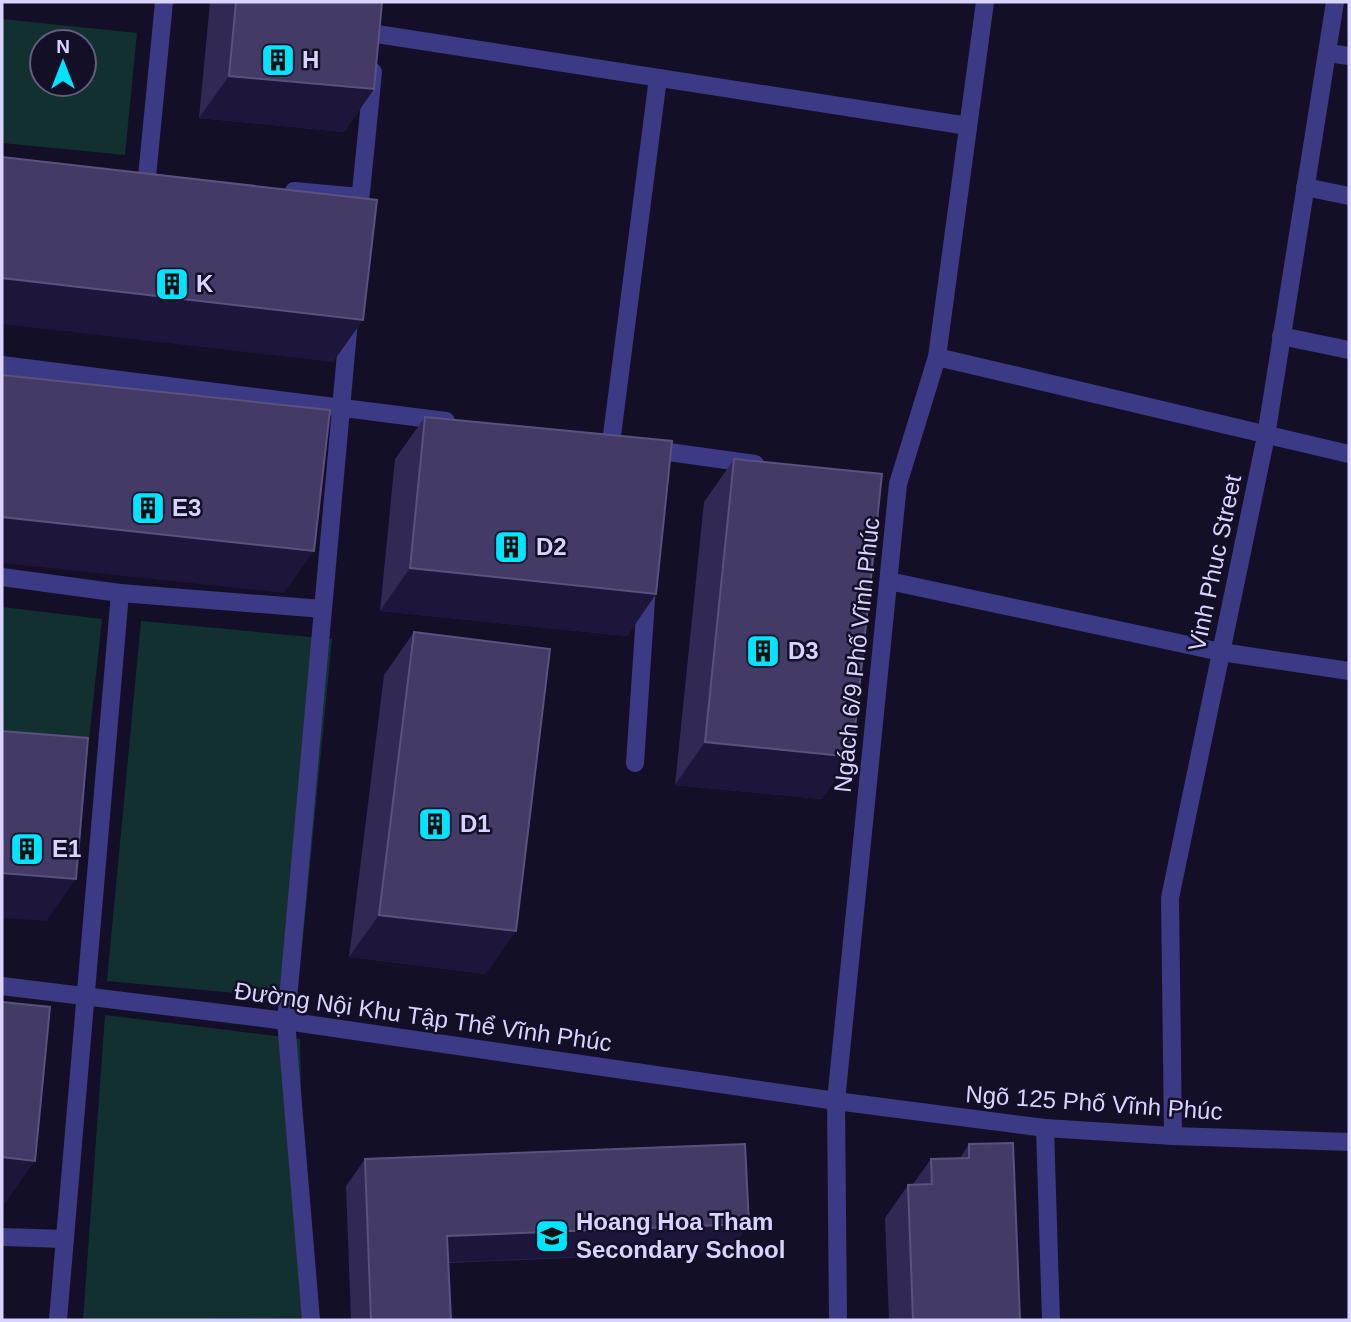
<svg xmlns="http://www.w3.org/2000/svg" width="1351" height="1322" font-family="Arial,sans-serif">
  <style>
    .green { fill: #12302f; fill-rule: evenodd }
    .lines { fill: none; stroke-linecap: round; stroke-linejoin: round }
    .lane { stroke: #3d3a85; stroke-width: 18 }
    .street { stroke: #3d3a85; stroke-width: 18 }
    .wall { fill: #312854 }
    .shaded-wall { fill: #1d163a }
    .building { fill: #433a66; stroke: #5a527e; stroke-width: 2 }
    .labels { text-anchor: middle; stroke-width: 5; stroke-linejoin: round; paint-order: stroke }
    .poi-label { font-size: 24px; font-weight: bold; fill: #d9d4ff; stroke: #130f26; text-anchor: start }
    .street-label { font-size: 24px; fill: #d9d4ff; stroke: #130f26 }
  </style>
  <rect width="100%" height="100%" fill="#130f26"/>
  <g class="green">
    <path d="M2,19L137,33L125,155L2,143ZM42,42H84V84H42Z"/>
    <polygon points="2,607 102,619 89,740 2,730"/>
    <polygon points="141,621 332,639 297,999 107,981"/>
    <polygon points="105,1015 300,1039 306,1318 83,1320"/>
  </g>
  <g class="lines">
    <g class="lane">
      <polyline points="377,34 968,126"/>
      <polyline points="1328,53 1349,56"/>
      <polyline points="147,177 164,2"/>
      <polyline points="1305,187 1349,196"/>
      <polyline points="294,191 360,197"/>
      <polyline points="358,222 373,72"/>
      <polyline points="1281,336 1349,350"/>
      <polyline points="937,357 1349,454"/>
      <polyline points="2,365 446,421"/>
      <polyline points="611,443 658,78"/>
      <polyline points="647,449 755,464"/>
      <polyline points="2,577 120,593 323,609"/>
      <polyline points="889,581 1221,652 1349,671"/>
      <polyline points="635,763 647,585"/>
      <polyline points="1045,1128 1051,1320"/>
      <polyline points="1173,1136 1170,898 1266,436 1335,2"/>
      <polyline points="2,1237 65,1239"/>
      <polyline points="58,1320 120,593"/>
      <polyline points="311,1320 286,1021 349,320"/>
    </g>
    <g class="street">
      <polyline points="2,986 286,1021 836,1101 1045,1128 1173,1136 1349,1142"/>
      <polyline points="838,1320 836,1101 898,484 937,357 985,2"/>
    </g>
  </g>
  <g class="wall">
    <polygon points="210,2 382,2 374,89 344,132 199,118"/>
    <polygon points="425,417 656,594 627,636 380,611 395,459"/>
    <polygon points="734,459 822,799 675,785 704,502"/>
    <polygon points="414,632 486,974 349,957 384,675"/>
    <polygon points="969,1144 1020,1320 889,1320 885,1218 908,1185 913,1184 931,1159 960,1158"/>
    <polygon points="365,1159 749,1224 730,1251 448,1263 451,1320 351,1320 346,1186"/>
  </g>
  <g class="shaded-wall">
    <polygon points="229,76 374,89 344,132 199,118"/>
    <polygon points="2,278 363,320 333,362 2,324"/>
    <polygon points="2,517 314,551 284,593 2,563"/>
    <polygon points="410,568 656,594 627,636 380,611"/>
    <polygon points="705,742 852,757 822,799 675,785"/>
    <polygon points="2,873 76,879 46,921 2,918"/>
    <polygon points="379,915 516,931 486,974 349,957"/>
    <polygon points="2,1157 35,1161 5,1203 2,1203"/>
    <polygon points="749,1224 730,1251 428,1263 447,1236"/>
  </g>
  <g class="building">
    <polygon points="236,2 382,2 374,89 229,76"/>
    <polygon points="2,157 377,200 363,320 2,278"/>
    <polygon points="2,375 330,410 314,551 2,517"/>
    <polygon points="425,417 672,441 656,594 410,568"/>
    <polygon points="734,459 882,474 852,757 705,742"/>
    <polygon points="414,632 550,649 516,931 379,915"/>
    <polygon points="2,731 88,738 76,879 2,873"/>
    <polygon points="2,1002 50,1007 35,1161 2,1157"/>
    <polygon points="1013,1143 1020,1320 913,1320 908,1185 932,1184 931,1159 969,1158 969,1144"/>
    <polygon points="745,1144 749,1224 447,1236 451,1320 371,1320 365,1159"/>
  </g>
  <defs>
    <g id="building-square" transform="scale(1.75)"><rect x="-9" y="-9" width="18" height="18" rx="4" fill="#00e5ff" stroke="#130f26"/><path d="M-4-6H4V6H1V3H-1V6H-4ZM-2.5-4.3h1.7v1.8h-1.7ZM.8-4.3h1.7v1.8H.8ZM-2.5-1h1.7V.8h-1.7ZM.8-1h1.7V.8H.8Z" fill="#111"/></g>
    <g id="school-square" transform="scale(1.75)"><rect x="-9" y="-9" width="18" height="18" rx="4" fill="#00e5ff" stroke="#130f26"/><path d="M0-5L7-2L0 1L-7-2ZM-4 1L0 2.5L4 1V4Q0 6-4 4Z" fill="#111"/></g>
  </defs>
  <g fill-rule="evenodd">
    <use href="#building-square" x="278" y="60"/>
    <use href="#building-square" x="172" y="284"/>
    <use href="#building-square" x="148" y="508"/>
    <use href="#building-square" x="511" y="547"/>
    <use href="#building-square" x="763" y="651"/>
    <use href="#building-square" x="435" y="824"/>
    <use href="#building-square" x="27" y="849"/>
    <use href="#school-square" x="552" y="1236"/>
  </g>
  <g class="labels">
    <g class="poi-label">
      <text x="302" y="68">H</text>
      <text x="196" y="292">K</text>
      <text x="172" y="516">E3</text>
      <text x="536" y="555">D2</text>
      <text x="788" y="659">D3</text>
      <text x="460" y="832">D1</text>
      <text x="52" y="857">E1</text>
      <text x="576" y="1230">Hoang Hoa Tham<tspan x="576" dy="28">Secondary School</tspan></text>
    </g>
    <g class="street-label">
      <text transform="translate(1215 563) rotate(-78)" y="8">Vinh Phuc Street</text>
      <text transform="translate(857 655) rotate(-84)" y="8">Ngách 6/9 Phố Vĩnh Phúc</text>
      <text transform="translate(423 1017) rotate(8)" y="8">Đường Nội Khu Tập Thể Vĩnh Phúc</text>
      <text transform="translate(1094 1103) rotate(4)" y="8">Ngõ 125 Phố Vĩnh Phúc</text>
    </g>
  </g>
  <rect width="1351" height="1322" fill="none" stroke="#d9d4ff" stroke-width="7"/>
  <g transform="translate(63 63)"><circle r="33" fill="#130f26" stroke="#625e7d" stroke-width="2"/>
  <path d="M0-5L12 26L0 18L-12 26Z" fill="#00e5ff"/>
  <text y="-10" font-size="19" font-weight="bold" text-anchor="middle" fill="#d9d4ff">N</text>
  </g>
</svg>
